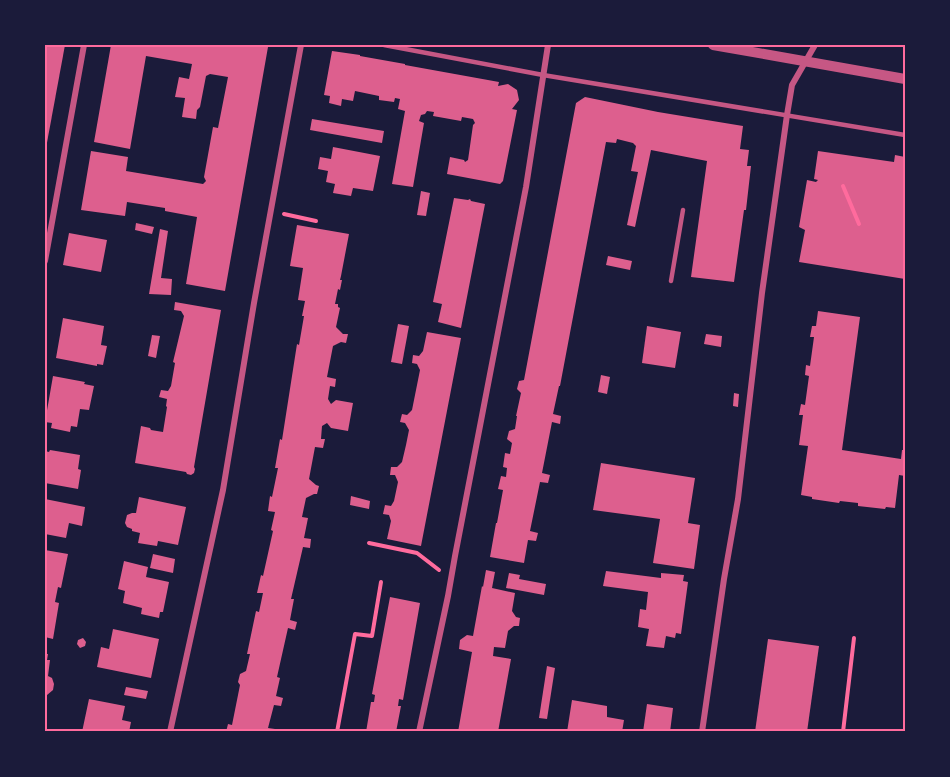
<svg xmlns="http://www.w3.org/2000/svg" width="950" height="777" font-family="Helvetica,sans-serif">
  <style>
    .building { fill: #dd5f8e }
    .lines { fill: none; stroke-linecap: round; stroke-linejoin: round }
    .path { stroke: #ff6b9d; stroke-width: 4 }
    .service { stroke: #c65784; stroke-width: 4.5 }
    .minor { stroke: #c65784; stroke-width: 6 }
    .tertiary { stroke: #c65784; stroke-width: 10 }
    .neatline { fill: none; stroke: #ff6b9d; stroke-width: 2 }
  </style>
  <rect width="100%" height="100%" fill="#1b1b3a"/>
  <g class="building">
    <polygon points="45,45 65,45 46,148 45,148"/>
    <polygon points="111,45 266,45 268,47 225,291 186,284 197,217 165,211 165,208 127,202 125,216 81,210 91,151 128,157 126,171 203,184 206,181 204,177 213,127 218,128 228,77 210,74 206,76 200,107 197,110 196,119 182,117 185,98 175,97 179,77 189,79 192,64 146,56 130,149 94,142"/>
    <polygon points="332,51 360,55 360,56 405,64 405,65 499,82 498,86 508,84 517,90 519,100 512,109 517,110 503,181 500,184 447,174 450,157 464,160 465,162 468,160 473,125 475,123 473,119 462,117 461,121 433,116 434,112 427,111 425,114 421,115 419,121 424,123 413,187 392,184 405,111 398,109 400,99 395,98 394,102 379,100 379,96 355,91 353,101 342,99 341,106 329,103 330,96 324,95"/>
    <polygon points="585,97 658,112 743,126 740,149 749,150 747,166 751,166 746,210 744,210 734,282 691,277 707,161 651,150 635,227 627,225 638,172 631,171 636,146 633,143 617,139 616,143 606,142 560,386 559,386 553,414 561,416 560,424 552,422 542,473 550,475 548,483 540,482 530,531 538,533 536,541 528,540 524,563 490,557 496,523 497,523 503,490 498,489 501,476 506,477 507,468 503,467 505,453 510,454 512,443 507,439 509,431 515,429 517,416 516,416 521,393 517,389 519,381 524,380 576,103"/>
    <polygon points="312,119 384,131 382,143 310,130"/>
    <polygon points="333,147 380,156 373,191 353,188 351,196 333,193 335,184 326,182 328,171 318,169 320,157 331,159"/>
    <polygon points="818,151 894,162 895,155 905,157 905,279 799,262 805,230 799,227 807,180 816,182 818,180 814,179"/>
    <polygon points="421,191 430,193 426,216 417,215"/>
    <polygon points="454,198 468,200 470,199 471,201 485,204 461,328 438,322 442,304 433,302"/>
    <polygon points="136,223 154,227 152,234 135,230"/>
    <polygon points="297,225 349,234 341,276 340,280 342,280 340,290 338,289 335,304 338,304 338,307 340,308 336,327 343,334 348,334 346,343 341,342 333,346 327,377 336,379 335,387 330,386 328,399 331,404 336,400 353,403 348,431 331,428 327,423 322,426 321,439 325,439 323,448 315,447 309,479 316,485 319,486 317,494 314,494 306,498 302,517 308,518 304,538 311,539 310,548 303,547 291,599 294,599 290,620 297,622 295,630 288,628 277,677 280,678 276,696 283,698 281,706 274,705 268,728 275,729 275,732 226,732 228,724 232,725 240,685 238,682 240,674 246,671 250,654 247,654 256,611 259,612 263,593 257,593 261,575 263,576 273,531 271,530 275,512 268,511 270,496 272,497 278,468 275,468 280,439 282,440 297,344 299,345 304,316 302,316 305,301 298,300 303,268 290,266"/>
    <polygon points="160,229 168,231 161,278 172,279 171,295 149,294"/>
    <polygon points="69,233 107,240 101,272 63,265"/>
    <polygon points="608,256 632,261 630,270 606,265"/>
    <polygon points="175,302 221,310 194,467 195,469 194,473 191,475 187,474 186,472 135,463 141,426 150,428 151,430 163,432 167,407 166,406 167,399 159,397 161,390 168,391 171,386 175,363 173,362 184,316 181,311 174,310"/>
    <polygon points="818,311 860,317 842,450 901,459 902,450 905,450 905,476 899,475 895,508 886,507 885,509 858,506 858,503 840,501 839,503 812,499 812,497 801,495 808,446 799,445 803,415 799,415 801,404 805,405 809,376 805,375 806,365 810,366 814,337 810,337 812,326 816,326"/>
    <polygon points="63,318 104,326 101,345 107,346 103,365 97,364 97,366 56,358"/>
    <polygon points="398,324 409,326 402,364 391,362"/>
    <polygon points="647,326 681,332 675,368 642,363"/>
    <polygon points="427,332 461,338 421,546 387,539 391,521 389,515 383,514 385,505 391,506 394,501 398,482 395,475 390,475 391,467 397,467 402,462 406,445 409,430 405,423 400,422 402,414 407,415 412,410 420,370 417,364 412,363 413,355 419,356 423,351"/>
    <polygon points="706,334 722,336 721,347 704,344"/>
    <polygon points="152,335 160,336 156,358 148,356"/>
    <polygon points="601,375 610,377 607,394 598,392"/>
    <polygon points="53,376 85,382 84,384 94,386 89,410 80,409 77,427 71,426 70,432 51,428 52,423 45,422"/>
    <polygon points="734,393 739,394 738,407 733,406"/>
    <polygon points="50,450 80,455 78,469 81,470 78,489 45,483 45,451 49,452"/>
    <polygon points="601,463 695,478 688,523 700,525 694,569 653,563 660,519 593,510"/>
    <polygon points="351,496 370,501 369,509 350,505"/>
    <polygon points="139,497 186,507 178,545 158,541 157,546 138,543 140,533 132,531 132,529 127,527 125,523 127,515 132,513 136,513"/>
    <polygon points="45,499 85,507 82,526 69,523 66,538 45,534"/>
    <polygon points="45,550 68,554 61,588 58,587 55,602 59,603 53,639 45,637"/>
    <polygon points="153,554 175,559 173,573 150,568"/>
    <polygon points="124,561 148,567 146,577 169,582 163,612 160,612 159,618 141,614 142,608 123,603 125,591 118,589"/>
    <polygon points="486,570 495,572 492,588 515,593 512,611 516,617 520,618 519,626 514,626 508,631 505,648 494,647 493,656 511,659 498,732 458,732 472,652 459,649 460,640 467,635 473,636 482,586 483,587"/>
    <polygon points="606,571 661,578 661,573 684,575 683,581 688,582 681,634 676,633 675,638 666,636 664,648 646,646 649,629 638,627 640,609 646,610 648,592 603,586"/>
    <polygon points="509,573 520,575 519,579 546,584 544,595 506,588"/>
    <polygon points="390,597 420,603 403,700 399,699 398,706 401,706 396,732 366,732 371,702 374,702 375,695 372,694"/>
    <polygon points="113,629 159,639 151,678 97,667 101,647 109,649"/>
    <polygon points="83,638 86,642 85,646 80,648 77,644 78,640"/>
    <polygon points="768,639 819,646 807,732 755,732"/>
    <polygon points="45,654 48,654 47,660 50,660 48,676 52,678 54,684 53,690 47,695 45,695"/>
    <polygon points="547,666 555,668 547,719 539,718"/>
    <polygon points="126,687 148,691 146,699 124,695"/>
    <polygon points="89,699 125,706 122,720 131,722 129,732 82,732"/>
    <polygon points="572,700 607,706 607,717 624,720 622,732 567,732"/>
    <polygon points="647,704 673,708 670,732 643,732"/>
  </g>
  <g class="lines">
    <g class="path">
      <polyline points="843,186 859,224"/>
      <polyline points="284,214 316,221"/>
      <polyline points="369,543 417,553 439,570"/>
      <polyline points="337,732 355,634 372,636 381,582"/>
      <polyline points="843,732 854,638"/>
    </g>
    <g class="service">
      <polyline points="384,45 543,75 905,135"/>
      <polyline points="671,281 683,210"/>
    </g>
    <g class="minor">
      <polyline points="45,261 84,45"/>
      <polyline points="170,732 223,490 254,303 301,45"/>
      <polyline points="419,732 448,596 455,556 526,187 548,45"/>
      <polyline points="702,732 724,579 738,499 762,293 787,115 792,85 815,45"/>
    </g>
    <polyline class="tertiary" points="713,45 905,79"/>
  </g>
  <rect width="950" height="777" fill="none" stroke="#1b1b3a" stroke-width="93"/>
  <rect x="46" y="46" width="858" height="684" class="neatline"/>
</svg>
